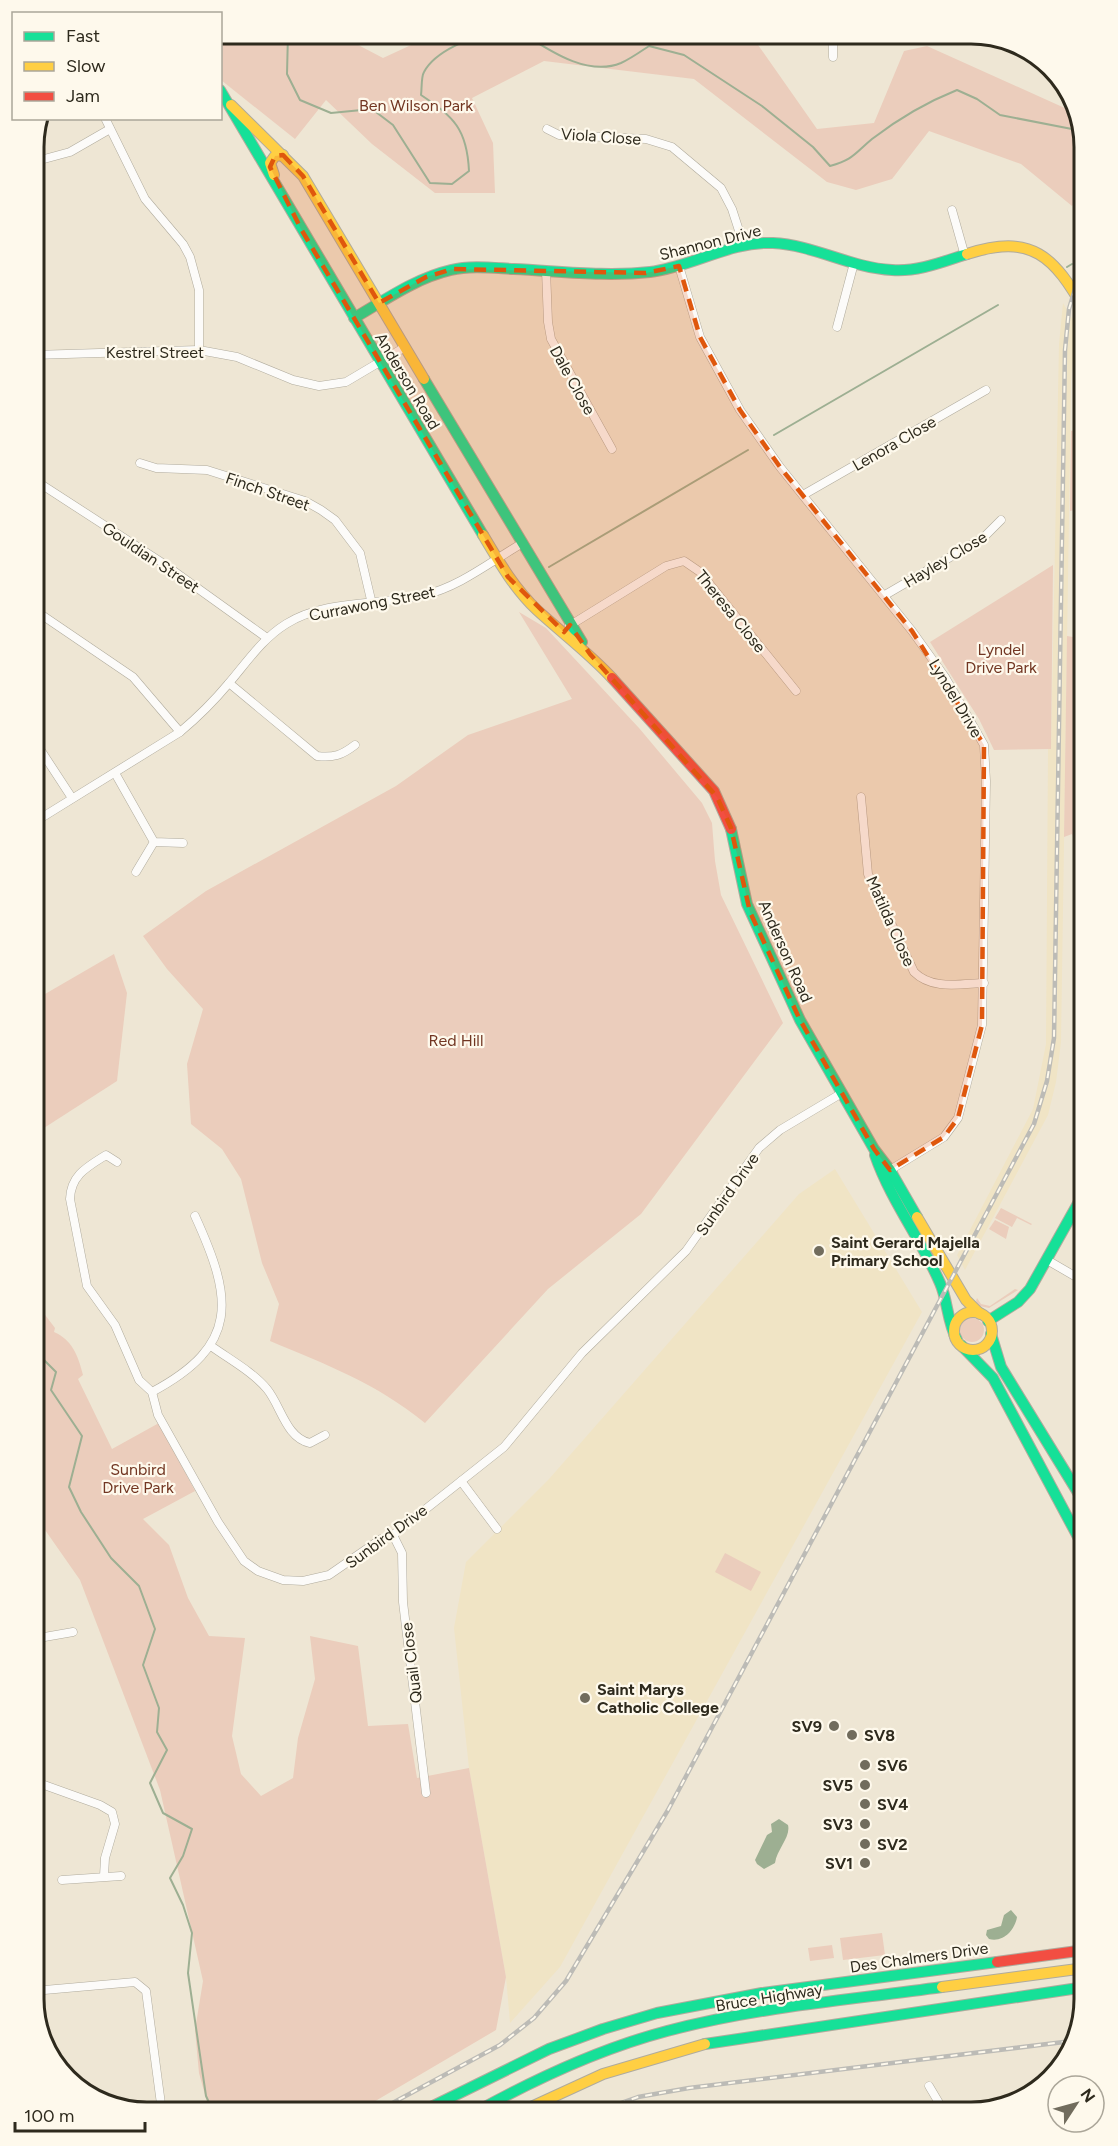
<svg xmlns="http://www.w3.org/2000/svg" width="1118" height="2146" font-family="Figtree,sans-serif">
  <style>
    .built { fill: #f0e4c5 }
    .green { fill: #ebcdbc }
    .water { fill: #9daf92 }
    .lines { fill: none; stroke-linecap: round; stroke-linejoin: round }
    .stream { stroke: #9daf92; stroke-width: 2 }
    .street-casing { stroke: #b0ab9d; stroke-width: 9 }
    .fast-casing { stroke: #b0ab9d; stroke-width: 12 }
    .slow-casing { stroke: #b0ab9d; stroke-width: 12 }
    .jam-casing { stroke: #b0ab9d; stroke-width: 12 }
    .street { stroke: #fcfbf9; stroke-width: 8 }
    .fast { stroke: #16e098; stroke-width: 10 }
    .slow { stroke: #ffcf43; stroke-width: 10 }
    .jam { stroke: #f24e42; stroke-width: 10 }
    .rail-casing { stroke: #bcbbb6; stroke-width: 4.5 }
    .rail { stroke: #fef9ec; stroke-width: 2; stroke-dasharray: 7; stroke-linecap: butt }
    .marked { fill: #df570d; fill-opacity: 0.2; stroke: #df570d; stroke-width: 4.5; stroke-dasharray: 12 8; stroke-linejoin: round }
    .poi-dot { fill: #716c5d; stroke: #fef9ec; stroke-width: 2 }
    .labels { text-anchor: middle; stroke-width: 4.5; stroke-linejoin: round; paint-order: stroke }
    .park-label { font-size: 16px; fill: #723622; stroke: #fef9ec }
    .street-label { font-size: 16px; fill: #2e2a1d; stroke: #fef9ec }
    .poi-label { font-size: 16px; font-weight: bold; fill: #2e2a1d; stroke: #fef9ec; text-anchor: start }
    .rim { fill: none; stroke: #2e2a1d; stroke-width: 3 }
  </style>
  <rect width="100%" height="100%" fill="#eee6d4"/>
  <g class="built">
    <polygon points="1063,303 1076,325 1071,381 1061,1042 1056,1082 1048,1115 965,1270 957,1255 1033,1109 1046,1044 1048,749 1051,748 1059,344"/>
    <polygon points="835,1169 922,1312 560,1967 510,2023 506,1977 469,1768 454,1628 466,1562 549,1479 799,1194"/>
  </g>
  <g class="green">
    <polygon points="221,33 340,33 343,37 383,58 437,33 687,33 756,42 817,129 874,123 904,51 927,46 1078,114 1085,147 1085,198 1080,195 1072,206 1021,164 929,131 892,179 856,190 827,182 694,79 544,61 472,98 493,143 495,193 435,193 372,144 326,100 295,139 221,80"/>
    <polygon points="1079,429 1085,439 1085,504 1079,509 1070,511 1071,431"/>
    <polygon points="1053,565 1051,749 994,750 979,719 930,642"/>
    <path d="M519,612L546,628L639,728L702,803L712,823L715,861L721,895L783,1023L641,1214L548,1289L425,1423C376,1383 327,1365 270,1341L279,1304L262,1263L241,1179L222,1149L191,1124L187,1064L203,1009L167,969L143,936L206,891L396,786L468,735L572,699Z"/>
    <polygon points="1067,636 1085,639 1085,768 1078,800 1078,819 1085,846 1085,864 1072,834 1064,837"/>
    <polygon points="114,954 127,993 117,1081 33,1135 33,1001"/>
    <polygon points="1001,1208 1032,1224 1031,1225 1017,1218 1012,1227 995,1218"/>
    <polygon points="995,1220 1009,1227 1006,1239 989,1229"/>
    <polygon points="1015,1289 1018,1290 989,1308 979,1306 976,1301 977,1298 981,1304 990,1306"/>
    <path d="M33,1299L55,1328L54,1332C72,1340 78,1355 83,1375L78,1379L112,1449L159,1423L195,1491L143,1519L169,1545L188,1598L209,1636L245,1638L232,1736L241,1774L261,1796L293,1778L298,1738L315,1679L310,1636L358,1646L368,1726L408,1724L417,1778L469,1768L506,1977L496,2030L355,2113H210L199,2073L195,2030L203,1981L160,1790L80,1580L36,1517L33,1498Z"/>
    <circle cx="972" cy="1330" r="12"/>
    <polygon points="725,1553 761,1572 751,1591 715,1572"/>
    <polygon points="882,1933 885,1955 843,1960 840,1938"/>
    <polygon points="832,1945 834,1958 810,1961 808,1948"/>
  </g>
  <g class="water">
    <path d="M779,1819L788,1825C791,1837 777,1849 775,1863L764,1869L757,1864L755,1860L767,1835L772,1832L771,1824Z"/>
    <path d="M1011,1910L1017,1917C1015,1930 1003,1943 989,1939L986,1935L987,1930L1001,1926L1004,1915Z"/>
  </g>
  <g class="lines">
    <g class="stream">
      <path d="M288,33L287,74L300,100L331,113L372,109L393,125L430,183L452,184L469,171C467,129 454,117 421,95C422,88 421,77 424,72C435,51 471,37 492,33"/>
      <path d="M522,33C549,50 587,77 621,63C630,59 640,52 649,46L684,55L762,106L813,147L830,166C854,159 854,154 872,139C898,119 927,102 957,90L977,99L1000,115L1077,130L1083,136"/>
      <polyline points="1067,267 1072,264"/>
      <polyline points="774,435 998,305"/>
      <polyline points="549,567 748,450"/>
      <polyline points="33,1360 43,1359 56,1372 51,1390 82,1436 69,1487 81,1512 111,1558 139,1586 155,1629 143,1665 159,1708 157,1732 167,1750 150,1783 163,1813 192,1829 183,1856 170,1878 183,1905 192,1933 188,1973 206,2096 214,2113"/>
      <polyline points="577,2105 579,2113"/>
    </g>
    <g class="street-casing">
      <g id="street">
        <polyline points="833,57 833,33"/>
        <polyline points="105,118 145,199 183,244 190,257 199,290 199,350"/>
        <polyline points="547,129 559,135 646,139 672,147 721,188 732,209 744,246"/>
        <polyline points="33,162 70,152 110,129"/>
        <polyline points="952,210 965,256"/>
        <polyline points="679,266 700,337 740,410 780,467 912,631 945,677 984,745 986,781 982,1025 958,1118 944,1137 890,1170"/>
        <polyline points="546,270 548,322 551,339 612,449"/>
        <polyline points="837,327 854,263"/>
        <polyline points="33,355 199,350 237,357 293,380 319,386 346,382 405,347"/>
        <polyline points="140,463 156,468 207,470 305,501 321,510 335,520 360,553 372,604"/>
        <polyline points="33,479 161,562 267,638"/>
        <polyline points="803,495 986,390"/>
        <polyline points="885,595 983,538 1001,520"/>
        <polyline points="33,609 133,677 180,732"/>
        <polyline points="569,626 666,566 684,561 700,572 796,691"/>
        <path d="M229,683L317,756C334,758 342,755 355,745"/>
        <polyline points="36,743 72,798"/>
        <polyline points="115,773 154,842 183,843"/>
        <path d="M861,797L868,874L914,972C932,990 959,984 984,983"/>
        <path d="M33,823L180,732C198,717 214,701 229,683C247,662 262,639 286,624C326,599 379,606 424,595C459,587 490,562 521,544"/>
        <polyline points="136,872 154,842"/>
        <path d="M117,1162L106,1155C87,1167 71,1175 70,1199L87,1286L115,1325L139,1380L152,1392L158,1415L218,1522L244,1561L258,1571L283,1580L303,1581L329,1575L381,1539L393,1535L504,1447L582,1353L686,1251L759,1148L780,1130L842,1093"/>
        <polyline points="1047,1260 1085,1282"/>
        <path d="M211,1346C229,1359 253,1372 267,1389C281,1406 286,1438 310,1443L325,1435"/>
        <path d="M152,1392C240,1345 233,1299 195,1216"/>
        <polyline points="461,1481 497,1529"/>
        <polyline points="393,1535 402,1553 403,1602 426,1793"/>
        <polyline points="33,1639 73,1632"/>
        <polyline points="33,1781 100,1805 112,1812 115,1824 105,1858 104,1876"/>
        <polyline points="62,1880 121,1876"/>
        <polyline points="33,1991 135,1982 146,1991 161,2104 157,2113"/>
        <polyline points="929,2086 945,2113"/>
      </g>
    </g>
    <g class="fast-casing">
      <g id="fast">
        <polyline points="220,90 483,535"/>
        <path d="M354,318C385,300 416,278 451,270C471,265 494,268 514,269C559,271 605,277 650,272C692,267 730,241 773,243C814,245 851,268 892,270C918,272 942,262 967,254"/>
        <polyline points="424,379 582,642"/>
        <polyline points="731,829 747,904 800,1020 874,1149 890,1170 917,1217"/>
        <path d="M875,1155C891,1201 921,1239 940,1283C948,1301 947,1322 957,1340"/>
        <polyline points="988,1321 1018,1302 1030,1289 1085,1191"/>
        <polyline points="991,1334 1001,1367 1085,1504"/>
        <polyline points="961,1345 993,1378 1085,1550"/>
        <polyline points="705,2044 1085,1987"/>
        <polyline points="419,2113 549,2049 603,2029 657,2013 762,1993 997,1962"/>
        <path d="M474,2113C535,2079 599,2049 667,2031C756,2007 850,2000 942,1987"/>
      </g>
    </g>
    <g class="slow-casing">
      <g id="slow">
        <polyline points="231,105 303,176 424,379"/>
        <polyline points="274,175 270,163 275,156 283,155"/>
        <path d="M967,254C1032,233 1054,256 1085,311"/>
        <path d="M483,535C499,562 514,588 537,610C562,633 589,653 612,678"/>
        <polyline points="917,1217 966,1300 980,1314"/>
        <circle cx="973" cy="1331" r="19"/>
        <polyline points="942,1987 1085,1968"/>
        <polyline points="518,2113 603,2074 705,2044"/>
      </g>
    </g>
    <g class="jam-casing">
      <g id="jam">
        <polyline points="612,678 714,791 731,829"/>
        <polyline points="997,1962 1085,1950"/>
      </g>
    </g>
    <use href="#street" class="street"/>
    <use href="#fast" class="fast"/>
    <use href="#slow" class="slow"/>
    <use href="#jam" class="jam"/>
    <g class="rail-casing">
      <g id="rail">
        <polyline points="374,2113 500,2045 534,2018 566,1981 668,1810 1034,1124 1047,1081 1054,1038 1065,350 1069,309 1085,256"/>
        <polyline points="592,2113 638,2097 689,2088 1072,2041"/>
      </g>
    </g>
    <use href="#rail" class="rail"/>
  </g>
  <path class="marked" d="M283,155L303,176L379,303L426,277L453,269L646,273L679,266L700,337L740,410L780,467L912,631L984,745L982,1025L958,1118L944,1137L890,1170L874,1149L800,1020L750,912L731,828L717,797L590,654L570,625L564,632L508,577L301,229L270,167L275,156Z"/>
  <g class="poi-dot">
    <circle cx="819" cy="1251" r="6"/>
    <circle cx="585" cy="1698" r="6"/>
    <circle cx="834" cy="1726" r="6"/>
    <circle cx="852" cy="1735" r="6"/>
    <circle cx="865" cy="1765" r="6"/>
    <circle cx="865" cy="1785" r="6"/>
    <circle cx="865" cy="1804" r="6"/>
    <circle cx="865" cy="1824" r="6"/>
    <circle cx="865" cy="1844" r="6"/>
    <circle cx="865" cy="1863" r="6"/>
  </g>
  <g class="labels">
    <g class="park-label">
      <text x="416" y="111">Ben Wilson Park</text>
      <text x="1001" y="655">Lyndel<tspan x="1001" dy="18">Drive Park</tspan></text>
      <text x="456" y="1046">Red Hill</text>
      <text x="138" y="1475">Sunbird<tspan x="138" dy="18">Drive Park</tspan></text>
    </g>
    <g class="street-label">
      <text transform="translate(601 136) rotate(4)" y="6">Viola Close</text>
      <text transform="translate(710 242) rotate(-14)" y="6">Shannon Drive</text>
      <text x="155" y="358">Kestrel Street</text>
      <text transform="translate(573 380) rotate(61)" y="6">Dale Close</text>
      <text transform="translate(408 381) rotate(59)" y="6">Anderson Road</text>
      <text transform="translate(894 443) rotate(-30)" y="6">Lenora Close</text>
      <text transform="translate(268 491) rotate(19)" y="6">Finch Street</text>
      <text transform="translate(151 557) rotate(34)" y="6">Gouldian Street</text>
      <text transform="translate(945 559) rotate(-31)" y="6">Hayley Close</text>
      <text transform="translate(372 603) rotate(-11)" y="6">Currawong Street</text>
      <text transform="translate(731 611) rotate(51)" y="6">Theresa Close</text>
      <text transform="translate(956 698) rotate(59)" y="6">Lyndel Drive</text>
      <text transform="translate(891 921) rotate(66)" y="6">Matilda Close</text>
      <text transform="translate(786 951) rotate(66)" y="6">Anderson Road</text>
      <text transform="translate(727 1194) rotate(-55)" y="6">Sunbird Drive</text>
      <text transform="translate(386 1536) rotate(-36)" y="6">Sunbird Drive</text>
      <text transform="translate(411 1663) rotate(-97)" y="6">Quail Close</text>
      <text transform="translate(919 1957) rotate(-8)" y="6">Des Chalmers Drive</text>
      <text transform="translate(769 1997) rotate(-9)" y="6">Bruce Highway</text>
    </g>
    <g class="poi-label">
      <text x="831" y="1248">Saint Gerard Majella<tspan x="831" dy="18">Primary School</tspan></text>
      <text x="597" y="1695">Saint Marys<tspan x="597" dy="18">Catholic College</tspan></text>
      <text x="822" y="1732" text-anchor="end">SV9</text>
      <text x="864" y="1741">SV8</text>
      <text x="877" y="1771">SV6</text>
      <text x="853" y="1791" text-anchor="end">SV5</text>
      <text x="877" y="1810">SV4</text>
      <text x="853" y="1830" text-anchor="end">SV3</text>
      <text x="877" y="1850">SV2</text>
      <text x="853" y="1869" text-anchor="end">SV1</text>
    </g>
  </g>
  <path d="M0 0H1118V2146H0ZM147 44H971A103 103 0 0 1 1074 147V1999A103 103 0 0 1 971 2102H147A103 103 0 0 1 44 1999V147A103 103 0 0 1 147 44Z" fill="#fef9ec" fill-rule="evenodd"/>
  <path class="rim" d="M147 44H971A103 103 0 0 1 1074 147V1999A103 103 0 0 1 971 2102H147A103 103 0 0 1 44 1999V147A103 103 0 0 1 147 44Z"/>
  <rect x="12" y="12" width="210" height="108" fill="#fef9ec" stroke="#aba699" stroke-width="1.5"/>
  <rect x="24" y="32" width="30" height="9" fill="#16e098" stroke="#aba699" stroke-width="1.5"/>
  <text x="66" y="42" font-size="18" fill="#2e2a1d">Fast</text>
  <rect x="24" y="62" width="30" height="9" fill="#ffcf43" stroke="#aba699" stroke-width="1.5"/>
  <text x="66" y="72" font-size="18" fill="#2e2a1d">Slow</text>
  <rect x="24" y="92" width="30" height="9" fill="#f24e42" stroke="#aba699" stroke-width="1.5"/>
  <text x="66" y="102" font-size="18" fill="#2e2a1d">Jam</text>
  <g transform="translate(1076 2104) rotate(54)"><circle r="28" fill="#fef9ec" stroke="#aba699" stroke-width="1.5"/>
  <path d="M0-4.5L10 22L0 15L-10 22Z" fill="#716c5d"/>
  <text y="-9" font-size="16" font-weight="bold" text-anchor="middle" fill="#2e2a1d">N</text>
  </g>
  <path d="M15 2122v9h130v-9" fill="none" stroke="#2e2a1d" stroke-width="3"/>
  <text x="24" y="2122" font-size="18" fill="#2e2a1d" stroke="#fef9ec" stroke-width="4.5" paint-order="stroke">100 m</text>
</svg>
